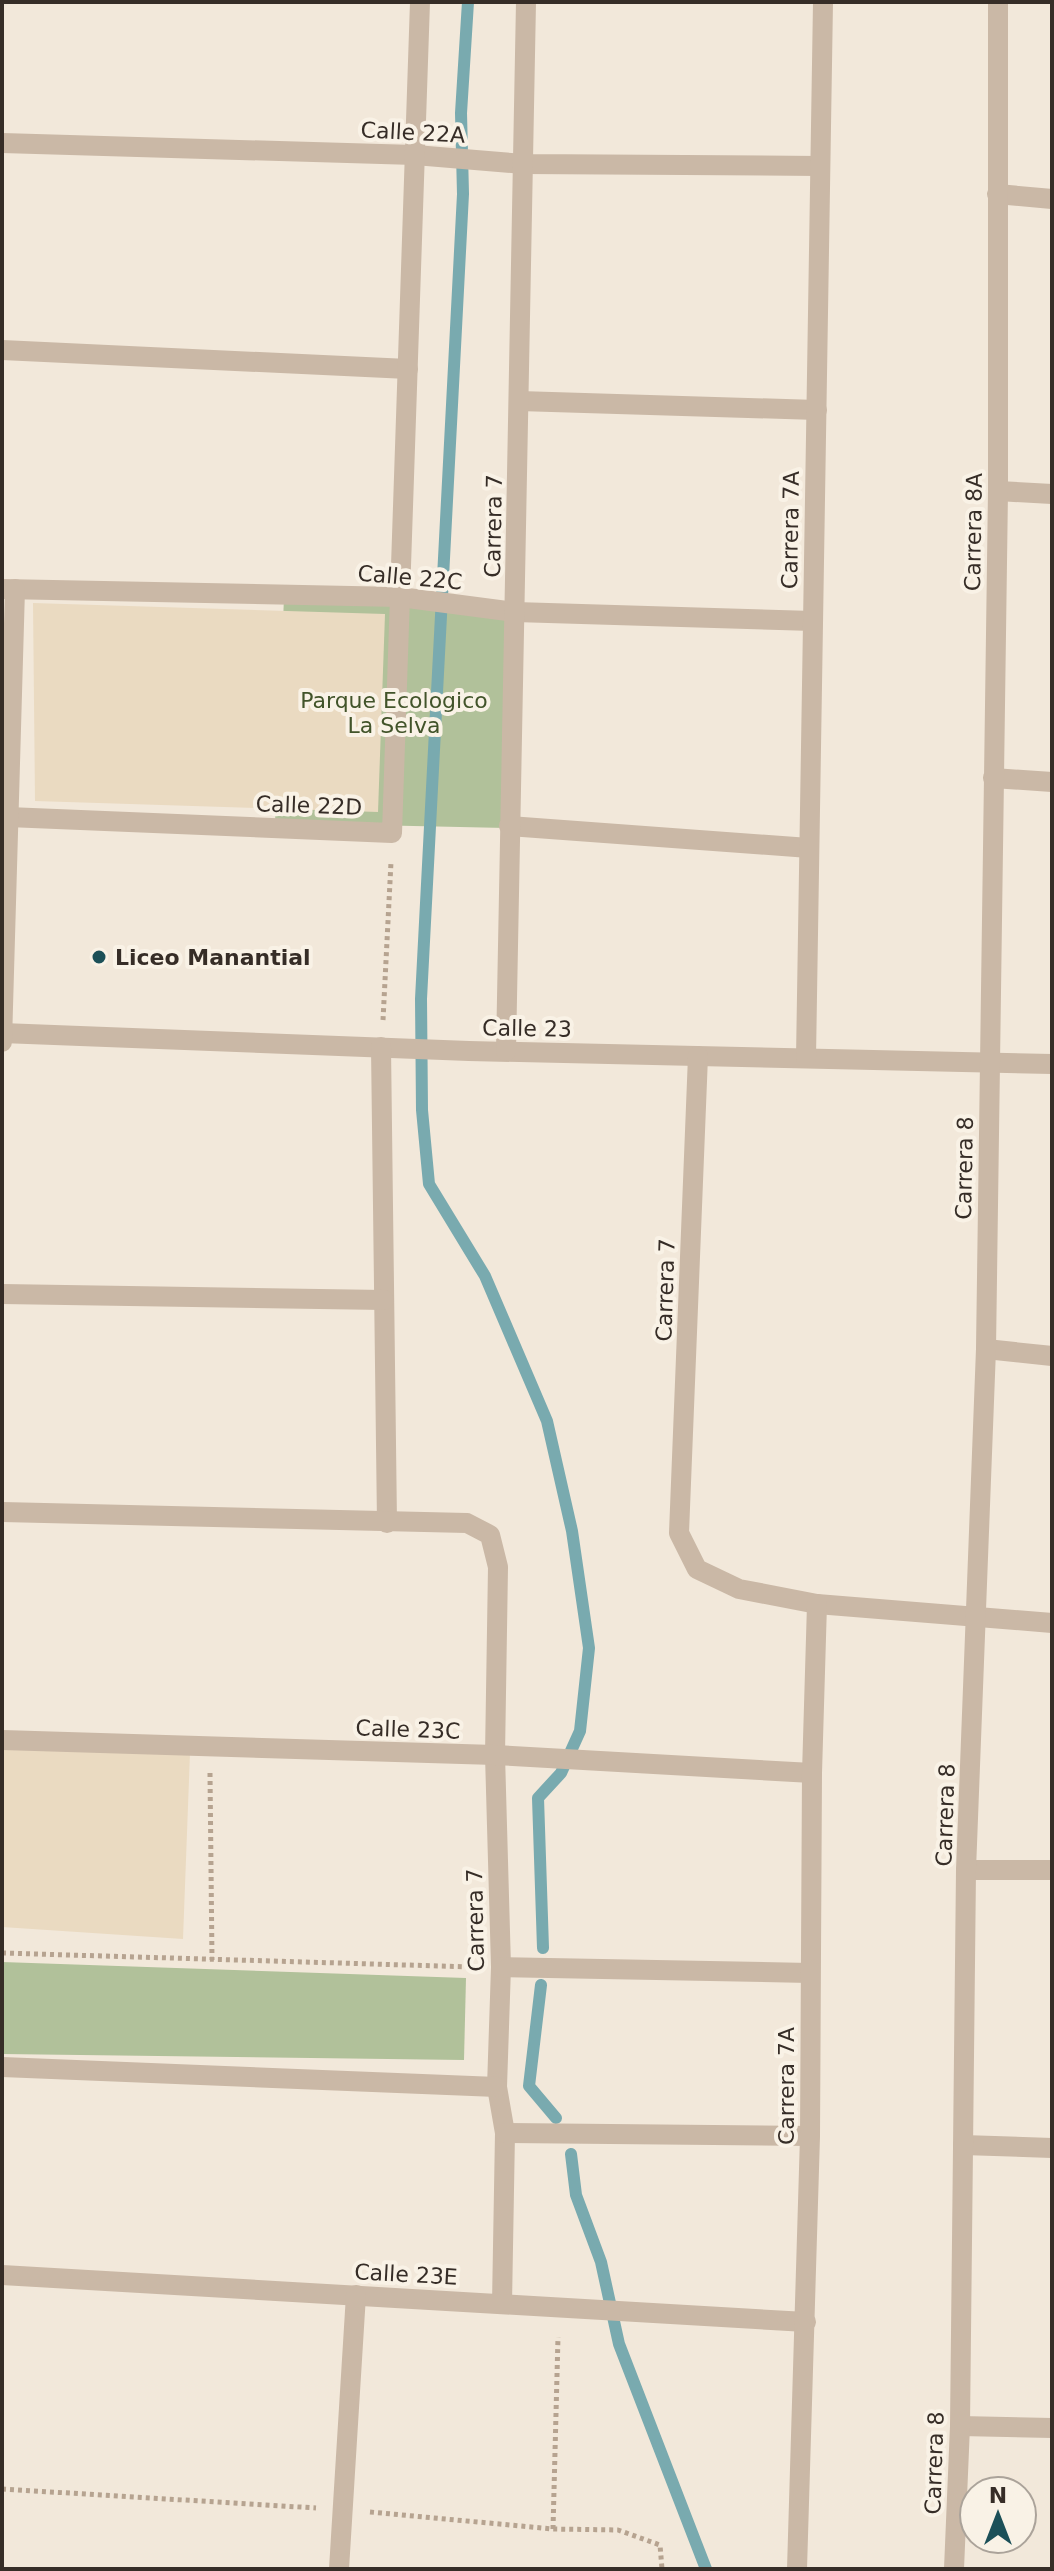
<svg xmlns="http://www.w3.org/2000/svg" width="1054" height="2571" font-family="'DejaVu Sans',sans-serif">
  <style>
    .green { fill: #b1c19a }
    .plaza { fill: #eadac1 }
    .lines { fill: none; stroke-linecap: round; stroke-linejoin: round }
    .stream { stroke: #79aaaf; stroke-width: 12 }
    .path { stroke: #b6a390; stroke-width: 5; stroke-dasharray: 4 4; stroke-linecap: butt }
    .minor { stroke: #cab8a6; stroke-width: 20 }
    .poi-dot { fill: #1c5058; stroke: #f9f2e6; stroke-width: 3 }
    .labels { text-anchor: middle; stroke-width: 8; stroke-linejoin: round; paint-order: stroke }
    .street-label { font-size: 22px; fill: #362d27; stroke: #f9f2e6 }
    .park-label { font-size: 22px; fill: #42542a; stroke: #f9f2e6 }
    .poi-label { font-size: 22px; font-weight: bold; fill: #362d27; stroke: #f9f2e6; text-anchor: start }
  </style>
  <rect width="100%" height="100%" fill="#f2e8da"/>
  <g class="green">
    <polygon points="284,597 513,615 506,828 275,823"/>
    <polygon points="2,1962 466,1978 464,2060 2,2054"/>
  </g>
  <g class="plaza">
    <polygon points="33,603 385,614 378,812 35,801"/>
    <polygon points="4,1745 190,1753 183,1939 2,1927"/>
  </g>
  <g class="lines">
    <g class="stream">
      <polyline points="468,2 461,113 463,194 421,999 422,1110 429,1184 485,1276 547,1421 572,1531 589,1648 580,1731 561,1773 538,1798 543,1948"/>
      <polyline points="541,1985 529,2086 556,2118"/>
      <polyline points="571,2154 576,2195 601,2262 619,2344 706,2569"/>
    </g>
    <g class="path">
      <polyline points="383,1020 391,862"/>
      <polyline points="210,1773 212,1960"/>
      <polyline points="2,1953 473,1967"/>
      <polyline points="2,2489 316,2508"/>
      <polyline points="370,2512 553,2529 618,2530 660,2545 662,2569"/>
      <polyline points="553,2529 558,2337"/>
    </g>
    <g class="minor">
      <polyline points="2,143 415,155 524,164 820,166"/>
      <polyline points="997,194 1052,199"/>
      <polyline points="2,350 408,369"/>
      <polyline points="519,401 817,410"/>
      <polyline points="998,491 1052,494"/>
      <polyline points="2,589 400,597 515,612 813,621"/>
      <polyline points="993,778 1052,782"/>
      <polyline points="8,817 392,833 420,2"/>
      <polyline points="509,826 809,848"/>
      <polyline points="2,1033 469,1051 1052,1064"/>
      <polyline points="2,1042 15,589"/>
      <polyline points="381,1047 387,1523"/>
      <polyline points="506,1051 526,2"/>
      <polyline points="698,1056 679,1533 697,1569 739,1589 817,1604 1052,1623"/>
      <polyline points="806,1058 823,2"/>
      <polyline points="2,1294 384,1300"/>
      <polyline points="986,1349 1052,1356"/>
      <polyline points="2,1512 467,1523 490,1535 498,1567 495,1755 501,1967 497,2087 505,2133 502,2304"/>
      <polyline points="2,1740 495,1755 812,1773"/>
      <polyline points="966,1870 1052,1870"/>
      <polyline points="501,1967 810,1973"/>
      <polyline points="2,2067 497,2087"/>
      <polyline points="505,2133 810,2136"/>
      <polyline points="963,2145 1052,2148"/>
      <polyline points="2,2275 806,2322"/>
      <polyline points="960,2426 1052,2428"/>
      <polyline points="339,2569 356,2295"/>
      <polyline points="797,2569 810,2136 812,1773 817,1604"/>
      <polyline points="954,2569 960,2426 966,1870 986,1349 998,491 998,2"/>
    </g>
  </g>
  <circle class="poi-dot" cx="99" cy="957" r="8"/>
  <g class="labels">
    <g class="street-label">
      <text transform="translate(413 132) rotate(3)" y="8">Calle 22A</text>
      <text transform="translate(493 526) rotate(-89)" y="8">Carrera 7</text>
      <text transform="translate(790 530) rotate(-89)" y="8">Carrera 7A</text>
      <text transform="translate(973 532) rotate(-89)" y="8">Carrera 8A</text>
      <text transform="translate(410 577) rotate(5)" y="8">Calle 22C</text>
      <text transform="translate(309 805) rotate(2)" y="8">Calle 22D</text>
      <text transform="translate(527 1028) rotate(1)" y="8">Calle 23</text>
      <text transform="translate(964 1168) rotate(-89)" y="8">Carrera 8</text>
      <text transform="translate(665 1290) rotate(-88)" y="8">Carrera 7</text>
      <text transform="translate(408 1729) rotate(2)" y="8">Calle 23C</text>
      <text transform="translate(945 1815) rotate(-88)" y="8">Carrera 8</text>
      <text transform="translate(475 1920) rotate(-91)" y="8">Carrera 7</text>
      <text transform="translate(786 2086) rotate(-90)" y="8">Carrera 7A</text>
      <text transform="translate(406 2274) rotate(3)" y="8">Calle 23E</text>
      <text transform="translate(934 2463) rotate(-88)" y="8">Carrera 8</text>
    </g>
    <g class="park-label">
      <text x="394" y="708">Parque Ecologico<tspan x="394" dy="25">La Selva</tspan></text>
    </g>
    <g class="poi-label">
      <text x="115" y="965">Liceo Manantial</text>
    </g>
  </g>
  <rect width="1054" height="2571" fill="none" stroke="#362d27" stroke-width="8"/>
  <g transform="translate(998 2515)"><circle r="38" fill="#f9f2e6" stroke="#aba39a" stroke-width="2"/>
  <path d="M0-6L14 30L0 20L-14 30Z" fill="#1c5058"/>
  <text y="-12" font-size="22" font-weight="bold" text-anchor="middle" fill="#362d27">N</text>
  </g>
</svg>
